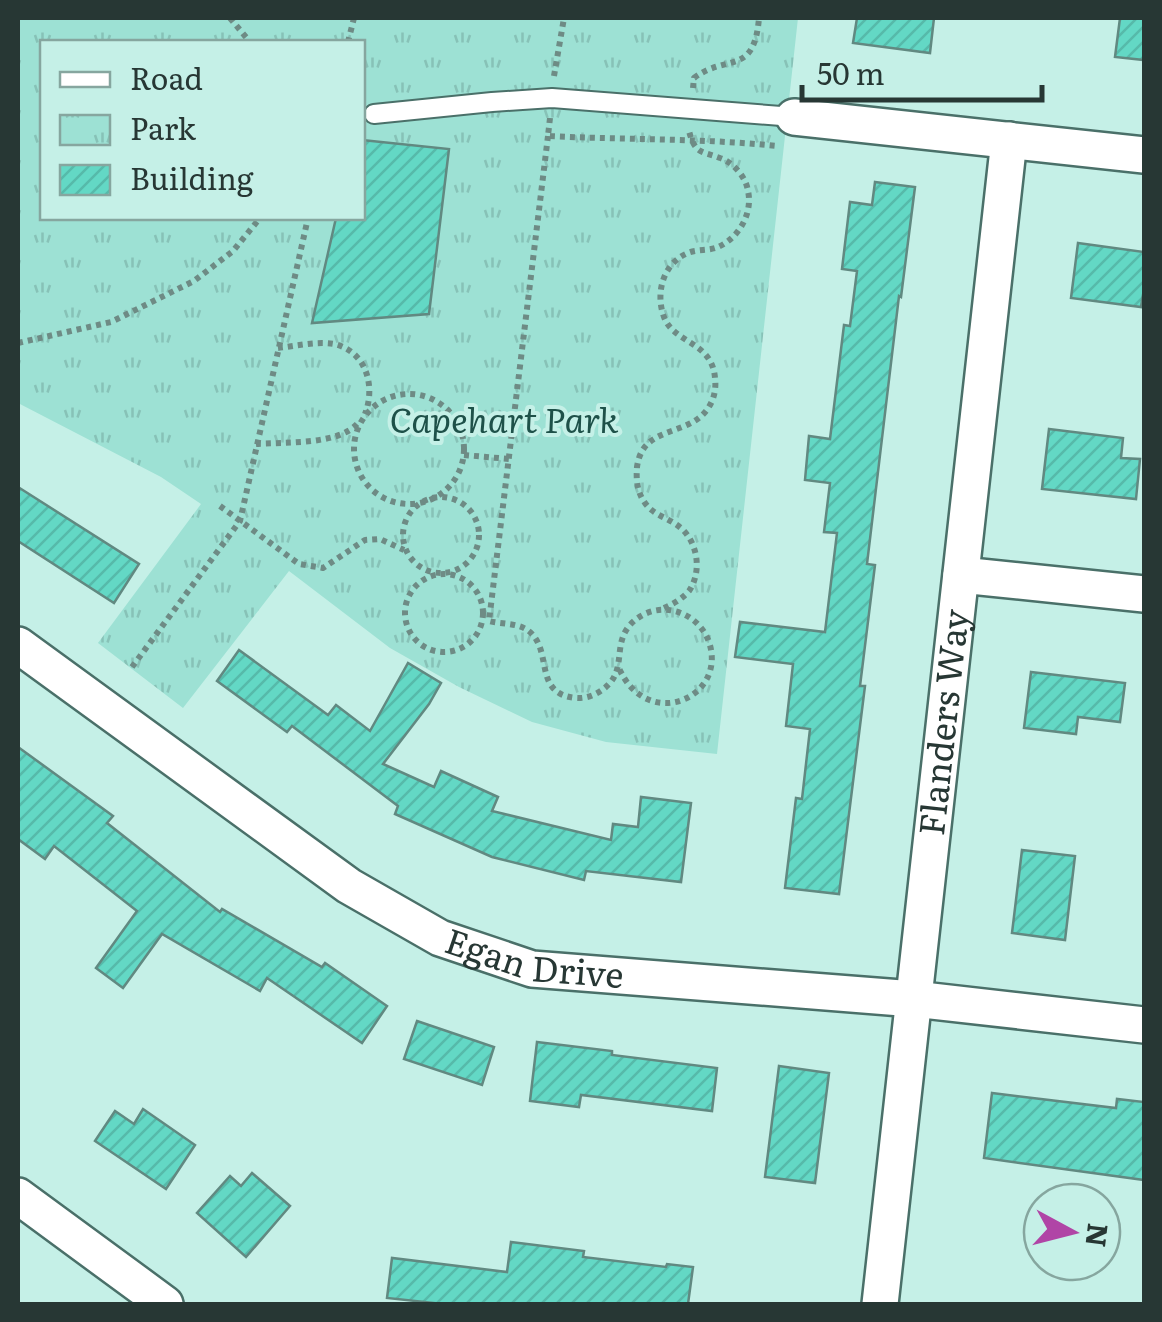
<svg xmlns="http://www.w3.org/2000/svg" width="1162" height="1322" font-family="Literata,serif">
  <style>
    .park { fill: url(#park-tufts); fill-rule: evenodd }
    .building { fill: url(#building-hatch); stroke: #618981; stroke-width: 2.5 }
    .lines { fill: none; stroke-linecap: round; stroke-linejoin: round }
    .lane-casing { stroke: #4a7069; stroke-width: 22 }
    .street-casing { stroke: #4a7069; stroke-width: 40 }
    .path { stroke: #6e8b85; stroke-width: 6; stroke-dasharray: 5 5; stroke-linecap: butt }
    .lane { stroke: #fff; stroke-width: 18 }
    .street { stroke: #fff; stroke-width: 35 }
    .labels { text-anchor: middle; stroke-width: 8; stroke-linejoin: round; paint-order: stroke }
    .park-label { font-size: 35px; font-style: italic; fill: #1e5149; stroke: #c5f0e7 }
    .street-label { font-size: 35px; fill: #273734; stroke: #c5f0e7 }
  </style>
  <defs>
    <pattern id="park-tufts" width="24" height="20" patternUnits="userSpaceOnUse" patternTransform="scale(2.5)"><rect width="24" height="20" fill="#9de1d4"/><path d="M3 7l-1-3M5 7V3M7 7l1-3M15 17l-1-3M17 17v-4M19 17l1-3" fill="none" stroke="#87c2b7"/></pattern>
    <pattern id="building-hatch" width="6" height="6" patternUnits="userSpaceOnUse" patternTransform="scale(2.5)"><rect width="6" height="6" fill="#63d8c5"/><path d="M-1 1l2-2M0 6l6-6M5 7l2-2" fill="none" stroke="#56baaa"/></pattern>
  </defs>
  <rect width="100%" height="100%" fill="#c5f0e7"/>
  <path class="park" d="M18,18H798L717,754L606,742L532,722L459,687L390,648L289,571L183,708L98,643L201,504L161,477L18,403ZM42,42H362V218H42Z"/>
  <g class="building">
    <polygon points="857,18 934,18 930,53 853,43"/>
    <polygon points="1120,18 1144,18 1144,60 1115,57"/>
    <polygon points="362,140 449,149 429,314 312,323 336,218 362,218"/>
    <polygon points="875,182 915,187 901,297 899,296 867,564 875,565 860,686 865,686 839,894 785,888 796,798 802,799 810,729 786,726 793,664 735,657 740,622 825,632 837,533 824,532 830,483 805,480 809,436 830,439 844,325 850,326 857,271 842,269 850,202 872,205"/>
    <polygon points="1078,243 1144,252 1144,289 1141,307 1071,298"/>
    <polygon points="1049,429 1123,438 1121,458 1140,459 1136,499 1042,489"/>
    <polygon points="18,487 139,564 114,603 18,541"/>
    <polygon points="239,650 328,715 336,705 370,731 408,663 441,683 429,704 383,764 434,787 441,771 498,797 492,811 611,840 613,824 638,827 641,797 691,803 681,882 586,871 584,880 492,857 395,814 398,806 292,726 287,732 217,681"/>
    <polygon points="1031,672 1125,683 1120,722 1078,717 1076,734 1024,728"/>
    <polygon points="18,747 113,816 107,823 220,912 222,909 322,967 325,963 387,1006 362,1043 267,978 260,991 162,934 123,988 96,968 137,911 54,846 45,859 18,839"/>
    <polygon points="1022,850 1075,856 1065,940 1012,933"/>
    <polygon points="417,1021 494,1047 482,1085 404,1059"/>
    <polygon points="537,1042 612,1051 612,1055 717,1068 712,1111 581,1095 579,1107 530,1101"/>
    <polygon points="779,1066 829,1073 815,1183 765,1177"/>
    <polygon points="992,1093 1116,1108 1117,1099 1144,1102 1144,1180 984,1158"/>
    <polygon points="143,1109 195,1145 166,1189 95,1141 115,1111 134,1124"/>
    <polygon points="252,1173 290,1206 246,1257 197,1213 230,1176 241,1186"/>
    <polygon points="511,1242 584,1251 583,1257 666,1267 667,1264 693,1267 688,1304 443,1304 387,1298 392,1258 507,1272"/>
  </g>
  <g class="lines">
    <g class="lane-casing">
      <polyline id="lane" points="374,114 492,102 552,98 794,117"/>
    </g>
    <g class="street-casing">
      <g id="street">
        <polyline points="794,117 1144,155"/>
        <polyline points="961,575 1144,594"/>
        <path id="s1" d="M18,645L349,886L440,938L532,969L914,999L1144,1025"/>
        <polyline points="18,1196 165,1304"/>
        <path id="s2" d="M880,1304L1009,140"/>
      </g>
    </g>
    <g class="path">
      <polyline points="230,18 250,42"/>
      <polyline points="348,42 354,18"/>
      <polyline points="554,76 564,18"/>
      <path d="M693,88L694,78C727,53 754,77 759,18"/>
      <path d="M550,118L548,136C625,140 701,138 777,146"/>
      <path d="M548,136L489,621C504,625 521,622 532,634C552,655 534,694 576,698C589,699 602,692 610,683C626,664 612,640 634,621C659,599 698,611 709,642C728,698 646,734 618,666"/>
      <polyline points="18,343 111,322 194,281 233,251 260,218"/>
      <path d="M278,348C295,346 317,341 334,344C366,351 376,386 365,414"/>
      <circle cx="409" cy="449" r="55"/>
      <path d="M256,444C285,442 338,445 357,424"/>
      <polyline points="464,455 509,459"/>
      <circle cx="441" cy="535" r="38"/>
      <polyline points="220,506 299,564 323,568 365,540 380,539 404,550"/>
      <circle cx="444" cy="613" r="39"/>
      <path d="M664,608C673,604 682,599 689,591C702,572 698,544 682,529C670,518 654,516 645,503C637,492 636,480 637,467C643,421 695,440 712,401C715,394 716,386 715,378C712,341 674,344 664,317C655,293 663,263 688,253C697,249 709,251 718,247C739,238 753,213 748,191C746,177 733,162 720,158C701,151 695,154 689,131"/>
      <polyline points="132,667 240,521 308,218"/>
    </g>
    <use href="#lane" class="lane"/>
    <use href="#street" class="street"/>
  </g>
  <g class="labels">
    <g class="park-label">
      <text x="504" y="433">Capehart Park</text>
    </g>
    <g class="street-label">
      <text dy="12" stroke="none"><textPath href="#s2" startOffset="585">Flanders Way</textPath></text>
      <text dy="12" stroke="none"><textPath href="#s1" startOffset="612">Egan Drive</textPath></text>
    </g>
  </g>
  <rect width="1162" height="1322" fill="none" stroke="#273734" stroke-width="40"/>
  <rect x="40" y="40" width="325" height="180" fill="#c5f0e7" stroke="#86a69f" stroke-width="2.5"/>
  <rect x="60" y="72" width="50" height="15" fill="#ffffff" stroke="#86a69f" stroke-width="2.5"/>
  <text x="130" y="90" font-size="30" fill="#273734">Road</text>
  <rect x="60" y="115" width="50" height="30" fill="url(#park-tufts)" stroke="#86a69f" stroke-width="2.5"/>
  <text x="130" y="140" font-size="30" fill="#273734">Park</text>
  <rect x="60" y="165" width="50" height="30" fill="url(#building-hatch)" stroke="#86a69f" stroke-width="2.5"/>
  <text x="130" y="190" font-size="30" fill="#273734">Building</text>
  <g transform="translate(1072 1232) rotate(97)"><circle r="48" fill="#c5f0e7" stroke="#86a69f" stroke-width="2.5"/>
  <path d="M0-8L18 38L0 25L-18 38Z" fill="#b045a6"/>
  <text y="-15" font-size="28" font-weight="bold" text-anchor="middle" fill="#273734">N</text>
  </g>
  <path d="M802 85v15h240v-15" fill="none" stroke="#273734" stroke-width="5"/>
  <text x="817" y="85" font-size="30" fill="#273734" stroke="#c5f0e7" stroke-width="8" paint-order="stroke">50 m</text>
</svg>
